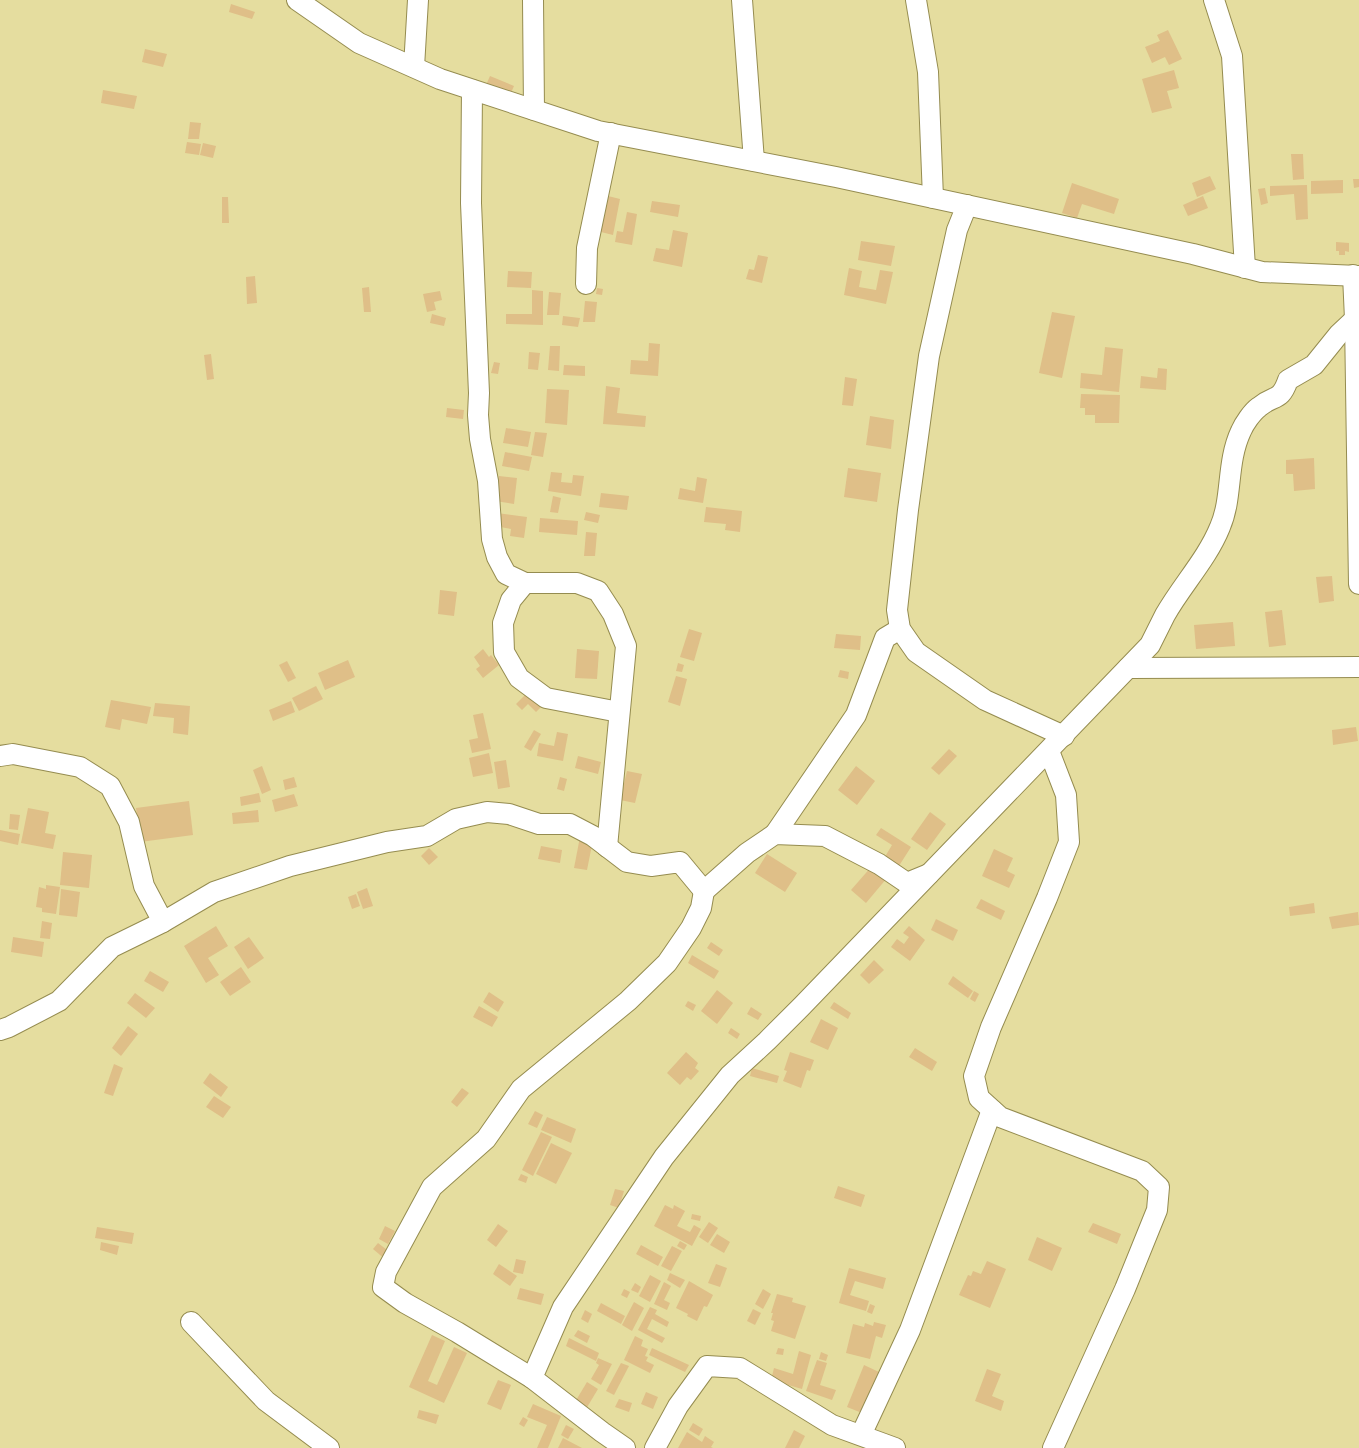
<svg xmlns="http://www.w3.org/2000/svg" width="1359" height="1448" font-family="Rubik,sans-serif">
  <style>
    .building { fill: #dfbf88 }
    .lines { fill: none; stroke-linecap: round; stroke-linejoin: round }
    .minor-casing { stroke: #958c50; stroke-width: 22 }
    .minor { stroke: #fff; stroke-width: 20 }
  </style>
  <rect width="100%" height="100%" fill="#e5dd9f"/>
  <g class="building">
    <polygon points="231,4 255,12 252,19 229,12"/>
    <polygon points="1168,30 1182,59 1169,65 1165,57 1152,63 1145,47 1160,41 1157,35"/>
    <polygon points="145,49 167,54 163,67 142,62"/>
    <polygon points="1174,70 1179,88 1167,91 1172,108 1152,113 1142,79"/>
    <polygon points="490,76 514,86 510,95 486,85"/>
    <polygon points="103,90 137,96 134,109 101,103"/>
    <polygon points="190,122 201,123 199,139 188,139"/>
    <polygon points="187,142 201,144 199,155 185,153"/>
    <polygon points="203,143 216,146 213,158 200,155"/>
    <polygon points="1291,154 1303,154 1304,179 1293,180"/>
    <polygon points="1210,176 1216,189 1197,197 1192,183"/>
    <polygon points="1353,179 1359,179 1359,187 1354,188"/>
    <polygon points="1343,180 1343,193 1311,194 1311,181"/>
    <polygon points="1072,183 1119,199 1114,214 1082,204 1077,218 1062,213"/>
    <polygon points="1307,185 1308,219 1296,220 1294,194 1270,196 1270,186"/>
    <polygon points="1265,188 1268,203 1261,205 1258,189"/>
    <polygon points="608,196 620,199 613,235 601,232"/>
    <polygon points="1203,196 1208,208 1188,216 1183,205"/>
    <polygon points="222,197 228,197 229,223 222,223"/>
    <polygon points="652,201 680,205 678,217 650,212"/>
    <polygon points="627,212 637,214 632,245 615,242 617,231 623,232"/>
    <polygon points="673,230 688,233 682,267 653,261 656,248 669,250"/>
    <polygon points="861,241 895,246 891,266 858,260"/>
    <polygon points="1336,242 1349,243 1349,252 1345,251 1345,255 1339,255 1339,251 1336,251"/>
    <polygon points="758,255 768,257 762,283 746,279 749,269 754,270"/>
    <polygon points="849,268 862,271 859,287 876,290 880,270 893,272 886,304 844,295"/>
    <polygon points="508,271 532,272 531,288 507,287"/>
    <polygon points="255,276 257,303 247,304 246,277"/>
    <polygon points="369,287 371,312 364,312 362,288"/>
    <polygon points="597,288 603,289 602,295 596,294"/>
    <polygon points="532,290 543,291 543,325 506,324 506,314 532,314"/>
    <polygon points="440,291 442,300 434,302 436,310 427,312 423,294"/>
    <polygon points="549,292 561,293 559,315 547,315"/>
    <polygon points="585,301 597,302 595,322 583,322"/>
    <polygon points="1052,312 1075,316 1062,378 1039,373"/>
    <polygon points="432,314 446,318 444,326 430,323"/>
    <polygon points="563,316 580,318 578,327 562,325"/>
    <polygon points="649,343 660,344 658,376 630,374 631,360 648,361"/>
    <polygon points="550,346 560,346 559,371 548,370"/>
    <polygon points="1105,347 1123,349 1119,392 1080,388 1081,373 1102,375"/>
    <polygon points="529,352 540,353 538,370 528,369"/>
    <polygon points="211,354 214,379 207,380 204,355"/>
    <polygon points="494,362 500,363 498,374 491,373"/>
    <polygon points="564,365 585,366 585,376 563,375"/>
    <polygon points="1158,368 1167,369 1166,390 1140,388 1141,376 1157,378"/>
    <polygon points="845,377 857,379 853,406 842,405"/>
    <polygon points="606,386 620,388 617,413 646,416 645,427 603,424"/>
    <polygon points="547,389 569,390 567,425 545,423"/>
    <polygon points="1081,394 1120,395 1119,423 1095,423 1095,415 1085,415 1085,408 1080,408"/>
    <polygon points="447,408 464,410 463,419 446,417"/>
    <polygon points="870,416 894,420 891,449 866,445"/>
    <polygon points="506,428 531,432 528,447 503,443"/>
    <polygon points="535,432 547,433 543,457 531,455"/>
    <polygon points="505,452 532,457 529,471 502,466"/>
    <polygon points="1314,458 1315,489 1294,491 1293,474 1286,474 1286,460"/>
    <polygon points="848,468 881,473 877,502 844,497"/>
    <polygon points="551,472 562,473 561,482 572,483 573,475 584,476 581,496 548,491"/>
    <polygon points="499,476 517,478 514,504 495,501"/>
    <polygon points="697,477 707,479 703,503 678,499 680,488 695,491"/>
    <polygon points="601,493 629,496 627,510 599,507"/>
    <polygon points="553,496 561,498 558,513 550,512"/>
    <polygon points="706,507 742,511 740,532 725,530 726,524 704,522"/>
    <polygon points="586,512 600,515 598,523 584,520"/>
    <polygon points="497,513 527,517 524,538 510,536 511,529 495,526"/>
    <polygon points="540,518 578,521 577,535 539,532"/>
    <polygon points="586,532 597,533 595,556 584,556"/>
    <polygon points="1332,576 1334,601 1319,603 1316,577"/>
    <polygon points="440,590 457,592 454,616 438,614"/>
    <polygon points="1282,610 1286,645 1269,647 1265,612"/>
    <polygon points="1233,622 1235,646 1196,649 1194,625"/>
    <polygon points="689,629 702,633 694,661 680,657"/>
    <polygon points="836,634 861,636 860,650 834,648"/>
    <polygon points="483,649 489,657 491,655 499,665 483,678 476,669 480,666 474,657"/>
    <polygon points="577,649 599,651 597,679 575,678"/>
    <polygon points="348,660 355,677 325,690 318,673"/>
    <polygon points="287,661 296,678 288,682 279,665"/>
    <polygon points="678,663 684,665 682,672 676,671"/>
    <polygon points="840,670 849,672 848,679 838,677"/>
    <polygon points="676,676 687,679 680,706 668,702"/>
    <polygon points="316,686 323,699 299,711 292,698"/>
    <polygon points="529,691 543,705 536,712 528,704 522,710 516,704"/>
    <polygon points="111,700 151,707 147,724 122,719 120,730 105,727"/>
    <polygon points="291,701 295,712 273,721 269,710"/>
    <polygon points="155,703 190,706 188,735 173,733 174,718 153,716"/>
    <polygon points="483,713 491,749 472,753 469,740 478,738 473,715"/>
    <polygon points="1356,727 1358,741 1333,745 1332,730"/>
    <polygon points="534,730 541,734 531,751 524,747"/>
    <polygon points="557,732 568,734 563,761 537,756 539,743 554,746"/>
    <polygon points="949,749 957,756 939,775 931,768"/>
    <polygon points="489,753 493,773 473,777 469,758"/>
    <polygon points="578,756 601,762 598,774 575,768"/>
    <polygon points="506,760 510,787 498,789 494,762"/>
    <polygon points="262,766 271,790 262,794 253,770"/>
    <polygon points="856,766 875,781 857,805 838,790"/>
    <polygon points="627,771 642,774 635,803 620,800"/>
    <polygon points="294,777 297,787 285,790 283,780"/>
    <polygon points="560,777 567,779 564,791 557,789"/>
    <polygon points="259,793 261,802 241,806 240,797"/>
    <polygon points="294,794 298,806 275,812 272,800"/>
    <polygon points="189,801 193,835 140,842 136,808"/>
    <polygon points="28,808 49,812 45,833 56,835 53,849 21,843"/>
    <polygon points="258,810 259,822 233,824 232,813"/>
    <polygon points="930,812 946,824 927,850 911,839"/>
    <polygon points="10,814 20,815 18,830 9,829"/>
    <polygon points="881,828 911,847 897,869 883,860 892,845 876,835"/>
    <polygon points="0,830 20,834 18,845 0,841"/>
    <polygon points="580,837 593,840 587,870 574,868"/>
    <polygon points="541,846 562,850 560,863 538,859"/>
    <polygon points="429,848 438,857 429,865 421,856"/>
    <polygon points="994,849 1013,858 1007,871 1015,875 1009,888 982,876"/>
    <polygon points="63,852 92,855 89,888 60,885"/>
    <polygon points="767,854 797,873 785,892 755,873"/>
    <polygon points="872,866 887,878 866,903 851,890"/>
    <polygon points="46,885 60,887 56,914 42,912 42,908 36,907 39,887 46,889"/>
    <polygon points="367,888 373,906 363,909 357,892"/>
    <polygon points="61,889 80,892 77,917 59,915"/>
    <polygon points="356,894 360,906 352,909 348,897"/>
    <polygon points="981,899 1005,911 1001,920 976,908"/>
    <polygon points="1314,903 1315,913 1290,916 1289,907"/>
    <polygon points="1358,912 1359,925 1332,929 1329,917"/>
    <polygon points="936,919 958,930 953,941 931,930"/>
    <polygon points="42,921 52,923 50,939 40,938"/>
    <polygon points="216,926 228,946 208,958 219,975 206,983 184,946"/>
    <polygon points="909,926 925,940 910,961 891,947 897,939 904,944 909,937 903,933"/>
    <polygon points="13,937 44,942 42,957 11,952"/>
    <polygon points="249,937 264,958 248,969 234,947"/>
    <polygon points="711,942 723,950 719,956 707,948"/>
    <polygon points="692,955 719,971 714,979 688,963"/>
    <polygon points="874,960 884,970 869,984 860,975"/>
    <polygon points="241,967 251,982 230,996 220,982"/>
    <polygon points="150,971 169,982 163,992 144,981"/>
    <polygon points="953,976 973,991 968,998 948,984"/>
    <polygon points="717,990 733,1003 717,1024 701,1011"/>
    <polygon points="974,991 979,994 975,1002 970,999"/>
    <polygon points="489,992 504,1002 498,1012 483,1002"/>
    <polygon points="135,993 155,1008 146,1018 127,1003"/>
    <polygon points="688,1001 696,1005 693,1011 685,1006"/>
    <polygon points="834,1002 851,1013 848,1019 830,1008"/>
    <polygon points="479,1006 498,1017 492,1027 473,1017"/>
    <polygon points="751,1007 762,1014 758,1020 747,1014"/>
    <polygon points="821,1019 838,1028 828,1050 810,1042"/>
    <polygon points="128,1026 138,1034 121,1056 112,1048"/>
    <polygon points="731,1028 740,1034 737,1039 728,1033"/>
    <polygon points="915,1048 937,1062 932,1071 909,1057"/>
    <polygon points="686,1052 698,1063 695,1068 699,1071 691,1080 687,1077 680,1085 667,1073"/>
    <polygon points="790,1052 814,1060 810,1071 807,1070 801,1088 783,1081 787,1071 784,1070"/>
    <polygon points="114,1064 123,1068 113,1096 104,1093"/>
    <polygon points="752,1068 779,1076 777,1083 750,1076"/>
    <polygon points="210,1073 228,1087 221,1097 203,1083"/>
    <polygon points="462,1088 469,1093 457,1107 451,1102"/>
    <polygon points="214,1096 231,1107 223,1118 206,1107"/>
    <polygon points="535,1111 543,1115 537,1128 528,1124"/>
    <polygon points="547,1117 576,1129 571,1143 541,1130"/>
    <polygon points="541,1132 552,1137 533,1176 522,1170"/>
    <polygon points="551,1143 572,1153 556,1184 536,1174"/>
    <polygon points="521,1174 528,1177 526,1183 518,1180"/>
    <polygon points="838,1186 865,1195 861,1207 834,1198"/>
    <polygon points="615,1189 624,1191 619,1208 610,1205"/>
    <polygon points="665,1205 673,1209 674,1205 685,1211 677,1226 690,1232 694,1225 701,1229 692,1246 654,1226"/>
    <polygon points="692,1214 701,1216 700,1221 691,1219"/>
    <polygon points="709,1222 718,1228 708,1243 699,1237"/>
    <polygon points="1093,1223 1121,1234 1117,1244 1088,1232"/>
    <polygon points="498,1224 508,1231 496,1247 487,1240"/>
    <polygon points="385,1226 395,1231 388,1244 379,1239"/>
    <polygon points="97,1227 134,1233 132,1244 95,1238"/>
    <polygon points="717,1234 730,1242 724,1253 710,1245"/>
    <polygon points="1037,1237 1062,1248 1052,1271 1028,1260"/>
    <polygon points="680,1241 687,1245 684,1250 677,1246"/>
    <polygon points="101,1242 119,1246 117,1255 100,1250"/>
    <polygon points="378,1243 391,1253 386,1260 373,1249"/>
    <polygon points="641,1245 663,1257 658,1266 636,1254"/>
    <polygon points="672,1246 682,1251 671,1271 661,1266"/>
    <polygon points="516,1259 526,1261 523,1274 513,1272"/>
    <polygon points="987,1261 1006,1269 990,1308 959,1295 968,1275 971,1276 973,1271 981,1274"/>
    <polygon points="499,1264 517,1276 510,1286 493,1274"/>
    <polygon points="716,1264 727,1268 720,1287 708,1283"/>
    <polygon points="849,1268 886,1278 883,1289 855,1281 850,1295 869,1301 866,1311 839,1303"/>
    <polygon points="670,1273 685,1280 680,1288 667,1280"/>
    <polygon points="650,1275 661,1281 650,1302 639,1296"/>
    <polygon points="689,1281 713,1295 707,1307 704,1306 697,1321 687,1316 688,1314 676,1308"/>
    <polygon points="664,1282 671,1286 664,1300 670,1303 667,1310 654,1304"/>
    <polygon points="635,1283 641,1287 638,1293 631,1290"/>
    <polygon points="520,1288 544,1294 541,1305 517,1299"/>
    <polygon points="624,1289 630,1292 627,1298 621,1295"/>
    <polygon points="763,1289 771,1294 763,1309 755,1304"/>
    <polygon points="777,1294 793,1298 792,1302 806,1306 795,1339 771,1331 774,1321 771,1320 773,1313 771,1313"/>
    <polygon points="634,1302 644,1308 632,1331 622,1325"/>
    <polygon points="601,1303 625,1316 621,1324 597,1311"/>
    <polygon points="870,1304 875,1306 872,1314 867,1312"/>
    <polygon points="650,1307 657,1310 655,1314 669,1322 667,1327 652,1319 647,1329 665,1338 662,1343 638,1330"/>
    <polygon points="753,1309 761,1313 755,1325 747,1321"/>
    <polygon points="585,1310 592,1314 588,1323 581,1319"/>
    <polygon points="874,1322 886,1325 882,1338 876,1336 870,1359 846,1353 853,1324 864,1327 865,1323 873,1326"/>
    <polygon points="578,1330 590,1336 587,1343 574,1336"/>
    <polygon points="432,1335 445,1341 428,1381 437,1385 454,1347 467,1353 444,1403 409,1387"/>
    <polygon points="635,1336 643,1340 641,1346 648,1349 645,1356 648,1357 646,1361 654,1365 650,1373 624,1360"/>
    <polygon points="569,1338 599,1353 596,1361 566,1346"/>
    <polygon points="652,1348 689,1365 685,1372 649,1355"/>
    <polygon points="778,1348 784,1349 783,1355 776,1354"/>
    <polygon points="799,1351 811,1355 802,1389 771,1380 774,1368 793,1374"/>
    <polygon points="821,1352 828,1355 826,1361 819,1359"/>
    <polygon points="598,1358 612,1364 601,1385 591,1379 599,1365 596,1363"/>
    <polygon points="817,1360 827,1363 820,1385 836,1390 832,1400 806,1391"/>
    <polygon points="621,1363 629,1366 614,1395 606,1391"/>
    <polygon points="864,1365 879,1372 862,1413 847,1407"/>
    <polygon points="987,1369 1001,1374 992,1396 1004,1401 1001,1411 975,1401"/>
    <polygon points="498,1380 511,1385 501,1410 487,1404"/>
    <polygon points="587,1382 598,1389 586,1409 575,1402"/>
    <polygon points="646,1392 658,1397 653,1409 641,1404"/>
    <polygon points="619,1399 632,1403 629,1412 615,1407"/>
    <polygon points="533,1404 561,1416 548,1448 537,1448 547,1425 527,1417"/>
    <polygon points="419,1410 439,1415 436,1424 417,1418"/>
    <polygon points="523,1417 528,1420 524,1427 519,1424"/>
    <polygon points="693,1423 703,1429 699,1436 689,1430"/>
    <polygon points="566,1425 574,1429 568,1439 561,1435"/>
    <polygon points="794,1430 805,1436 799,1448 785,1448"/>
    <polygon points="687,1432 702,1442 705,1436 714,1442 711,1447 713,1448 678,1448"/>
    <polygon points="563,1438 582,1448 558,1448"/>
  </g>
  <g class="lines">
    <g class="minor-casing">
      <g id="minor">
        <polyline points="297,0 359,43 440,79 598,131 836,177 1193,254 1262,272 1359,276"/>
        <polyline points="533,0 534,110"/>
        <polyline points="742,0 754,161"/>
        <polyline points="916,0 928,72 933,198"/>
        <polyline points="1214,0 1232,56 1245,268"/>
        <polyline points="414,67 418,0"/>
        <polyline points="472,90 471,203 479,393 478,415 480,439 488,481 492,539 497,557 506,574 525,583 577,583 598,591 613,614 626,646 607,847"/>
        <polyline points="967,205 957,230 929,356 908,510 897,610 900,629 916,652 985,700 1064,736"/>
        <polyline points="1353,275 1355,319 1359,584"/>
        <polyline points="586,284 587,248 611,133"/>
        <polyline points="525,583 511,600 503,623 504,652 519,678 546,698 619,712"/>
        <polyline points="1128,668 1359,667"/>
        <polyline points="1049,751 1066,795 1069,842 1047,898 991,1027 974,1076 979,1098 1000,1117 1142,1171 1159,1187 1157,1210 1125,1289 1053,1448"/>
        <polyline points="0,756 13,754 80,767 110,786 129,822 144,886 163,922"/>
        <polyline points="775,834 856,715 885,638 900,629"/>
        <polyline points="0,1030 9,1027 59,1001 112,947 163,922 214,892 290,866 387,842 427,836 456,819 487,812 509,814 539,824 570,824 593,836 627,862 651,866 680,862 704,891 747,853 775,834 825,836 879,864 907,883 929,874"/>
        <polyline points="191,1322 266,1401 329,1448"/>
        <polyline points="532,1378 457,1332 405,1303 383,1287 386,1272 432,1187 486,1139 521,1089 628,1001 667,963 691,928 701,908 704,891"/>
        <polyline points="861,1435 910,1330 992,1110"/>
        <path d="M625,1448L602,1432L532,1378L563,1307L664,1157L730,1075L767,1041L802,1006L1150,645C1155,635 1160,625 1165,615C1182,585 1207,559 1220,527C1233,497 1226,463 1241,431C1244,424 1252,412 1259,407C1274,394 1280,403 1288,380L1314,365L1339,334L1355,319"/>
        <polyline points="655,1448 678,1406 707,1366 740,1368 832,1425 895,1448"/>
      </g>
    </g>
    <use href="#minor" class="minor"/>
  </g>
</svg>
